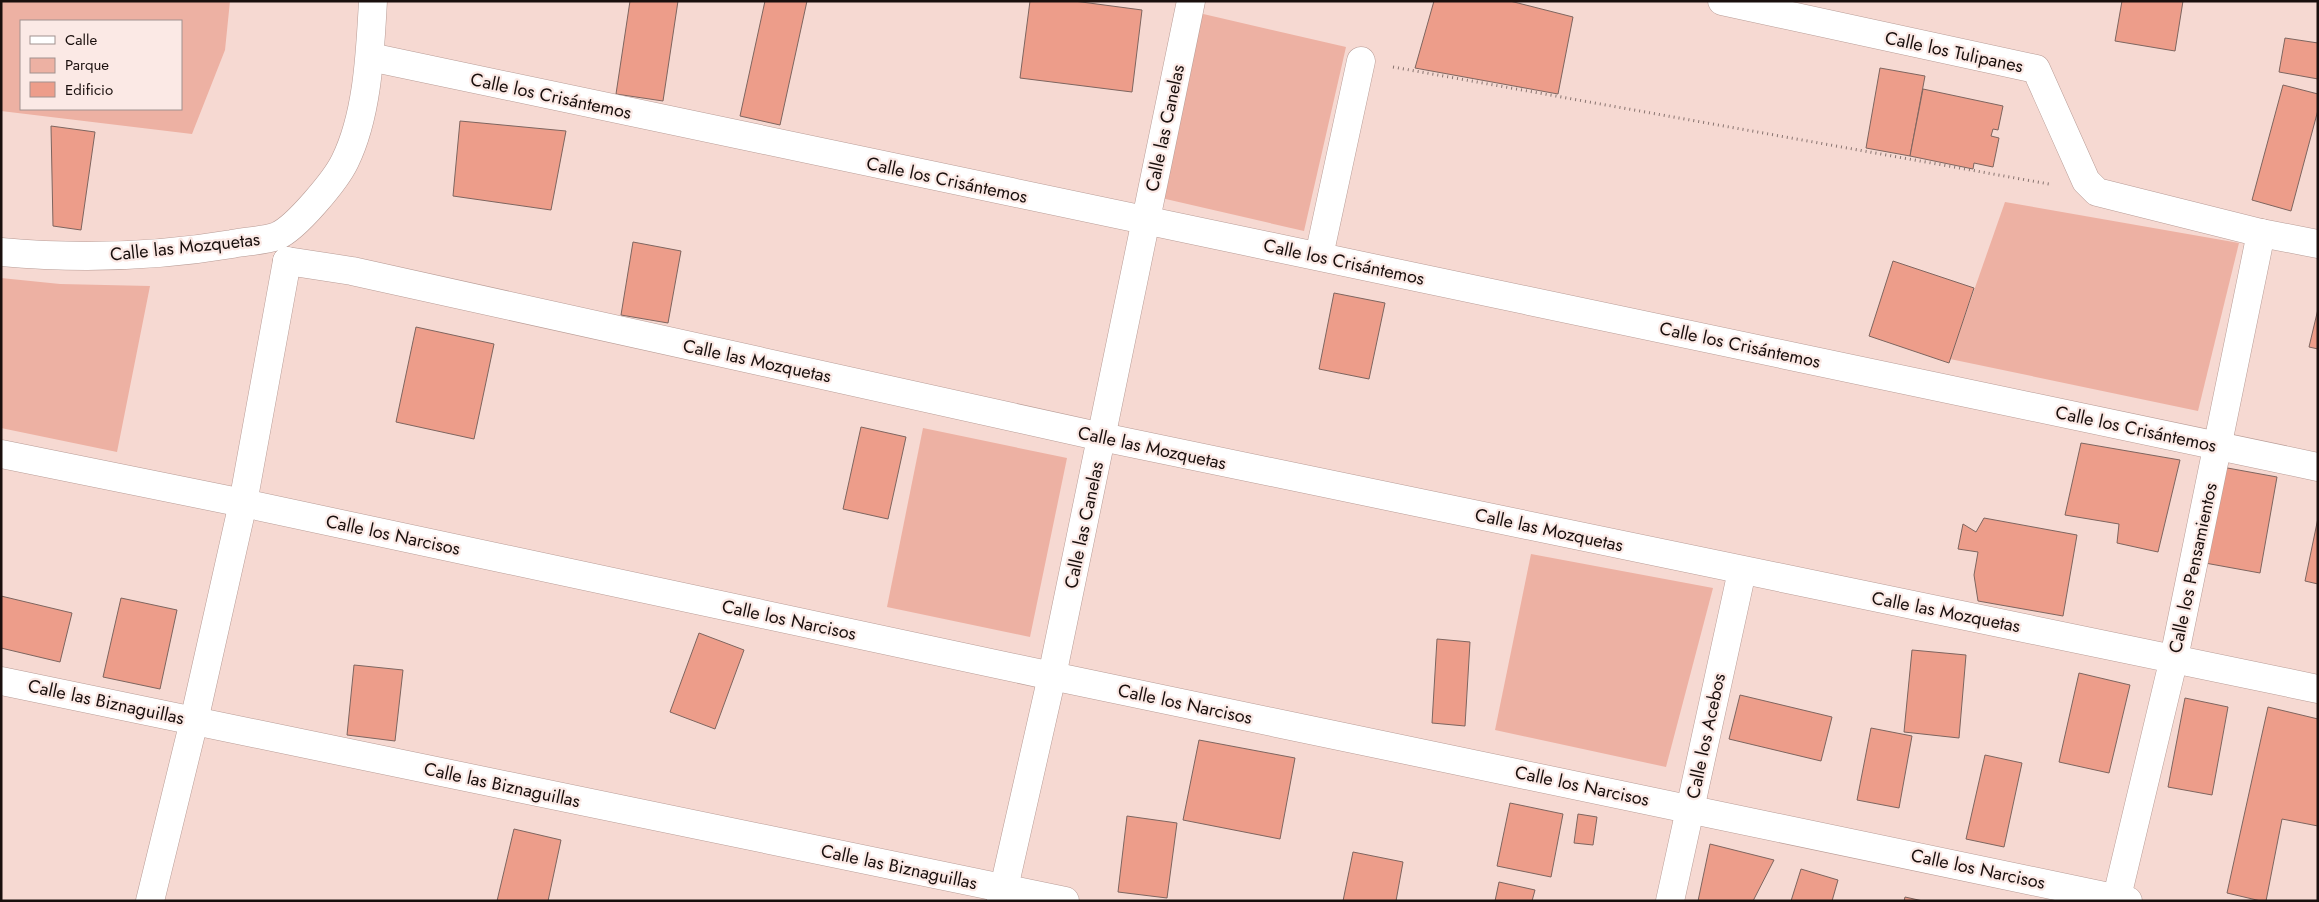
<svg xmlns="http://www.w3.org/2000/svg" width="2319" height="902" font-family="Jost,sans-serif">
  <style>
    .green { fill: #edb1a3; fill-rule: evenodd }
    .building { fill: #ed9d8a; stroke: #7e655f }
    .lines { fill: none; stroke-linecap: round; stroke-linejoin: round }
    .minor-casing { stroke: #b89c96; stroke-width: 29 }
    .path { stroke: #87736f; stroke-width: 3; stroke-dasharray: 1 4; stroke-linecap: butt }
    .minor { stroke: #fff; stroke-width: 28 }
    .labels { text-anchor: middle; stroke-width: 4.5; stroke-linejoin: round; paint-order: stroke }
    .street-label { font-size: 18px; fill: #190f0d; stroke: #fbe9e5 }
  </style>
  <rect width="100%" height="100%" fill="#f6d9d2"/>
  <g class="green">
    <path d="M1,1H230L225,50L192,134L1,111ZM21,21H181V109H21Z"/>
    <polygon points="1199,13 1346,47 1304,231 1157,197"/>
    <polygon points="2005,202 2239,243 2198,411 1950,359"/>
    <polygon points="1,278 60,284 150,286 117,452 1,428"/>
    <polygon points="923,428 1067,458 1030,637 887,607"/>
    <polygon points="1531,554 1713,588 1666,767 1495,730"/>
  </g>
  <g class="building">
    <polygon points="630,1 678,1 663,101 616,94"/>
    <polygon points="765,1 807,1 780,125 740,116"/>
    <polygon points="1030,1 1074,1 1142,10 1132,92 1020,78"/>
    <polygon points="1434,1 1510,1 1573,17 1558,94 1415,68"/>
    <polygon points="2122,1 2183,1 2175,51 2115,41"/>
    <polygon points="2285,38 2318,43 2318,79 2279,72"/>
    <polygon points="1880,68 1925,76 1910,156 1866,148"/>
    <polygon points="2283,85 2318,94 2318,110 2291,211 2252,200"/>
    <polygon points="1923,89 2003,106 1998,130 1993,129 1991,136 1999,138 1993,167 1974,163 1973,169 1910,156"/>
    <polygon points="460,121 566,131 551,210 453,196"/>
    <polygon points="51,126 95,132 81,230 53,226"/>
    <polygon points="633,242 681,251 668,323 621,315"/>
    <polygon points="1893,261 1974,288 1949,363 1869,336"/>
    <polygon points="1334,293 1385,303 1369,379 1319,369"/>
    <polygon points="2318,309 2318,349 2309,347"/>
    <polygon points="416,327 494,344 474,439 396,422"/>
    <polygon points="861,427 906,437 888,519 843,509"/>
    <polygon points="2081,443 2180,460 2158,552 2117,543 2119,524 2065,515"/>
    <polygon points="2222,467 2277,477 2260,573 2205,563"/>
    <polygon points="1984,518 2077,535 2063,616 1978,601 1974,575 1978,552 1958,549 1963,524 1976,532"/>
    <polygon points="2318,518 2318,584 2305,581"/>
    <polygon points="1,596 72,613 60,662 1,648"/>
    <polygon points="121,598 177,610 160,689 103,677"/>
    <polygon points="699,633 744,650 715,729 670,712"/>
    <polygon points="1437,639 1470,642 1465,726 1432,723"/>
    <polygon points="1912,650 1966,655 1959,738 1904,732"/>
    <polygon points="354,665 403,670 395,741 347,735"/>
    <polygon points="2079,673 2130,685 2109,773 2059,762"/>
    <polygon points="1740,695 1832,717 1821,761 1729,739"/>
    <polygon points="2185,698 2228,707 2212,795 2168,787"/>
    <polygon points="2268,707 2318,719 2318,826 2282,819 2266,901 2261,901 2227,893"/>
    <polygon points="1871,728 1912,736 1899,808 1857,800"/>
    <polygon points="1199,740 1295,758 1280,839 1183,820"/>
    <polygon points="1985,755 2022,763 2004,847 1966,839"/>
    <polygon points="1510,803 1563,814 1551,877 1497,866"/>
    <polygon points="1578,814 1597,817 1593,845 1574,843"/>
    <polygon points="1127,816 1177,823 1167,898 1118,892"/>
    <polygon points="514,829 561,840 548,901 497,901"/>
    <polygon points="1710,844 1774,860 1753,901 1698,901"/>
    <polygon points="1353,852 1403,862 1396,901 1343,901"/>
    <polygon points="1801,869 1838,880 1832,901 1791,901"/>
    <polygon points="1499,882 1535,890 1532,901 1495,901"/>
    <polygon points="1905,897 1923,901 1904,901"/>
  </g>
  <g class="lines">
    <g class="minor-casing">
      <g id="minor">
        <polyline points="1722,1 2036,69 2086,181 2097,192 2261,233 2318,244"/>
        <polyline points="370,57 2318,467"/>
        <path d="M1,252C79,259 155,257 232,244C246,241 264,241 277,236C296,228 336,180 345,161C368,114 370,52 373,1"/>
        <polyline points="1319,256 1361,61"/>
        <polyline points="287,261 352,271 1102,437 2318,689"/>
        <polyline points="1,454 243,503 1052,676 2128,901"/>
        <polyline points="1,681 1065,901"/>
        <polyline points="150,901 194,721 243,503 287,261"/>
        <polyline points="1001,901 1052,676 1191,1"/>
        <polyline points="1670,901 1742,571"/>
        <polyline points="2116,901 2174,658 2261,233"/>
      </g>
    </g>
    <polyline class="path" points="1393,67 2049,184"/>
    <use href="#minor" class="minor"/>
  </g>
  <g class="labels">
    <g class="street-label">
      <text transform="translate(1954 52) rotate(12)" y="6">Calle los Tulipanes</text>
      <text transform="translate(551 96) rotate(12)" y="6">Calle los Crisántemos</text>
      <text transform="translate(1165 128) rotate(-78)" y="6">Calle las Canelas</text>
      <text transform="translate(947 180) rotate(12)" y="6">Calle los Crisántemos</text>
      <text transform="translate(185 247) rotate(-6)" y="6">Calle las Mozquetas</text>
      <text transform="translate(1344 262) rotate(12)" y="6">Calle los Crisántemos</text>
      <text transform="translate(1740 345) rotate(12)" y="6">Calle los Crisántemos</text>
      <text transform="translate(757 361) rotate(12)" y="6">Calle las Mozquetas</text>
      <text transform="translate(2136 429) rotate(12)" y="6">Calle los Crisántemos</text>
      <text transform="translate(1152 448) rotate(12)" y="6">Calle las Mozquetas</text>
      <text transform="translate(1084 525) rotate(-78)" y="6">Calle las Canelas</text>
      <text transform="translate(1549 530) rotate(12)" y="6">Calle las Mozquetas</text>
      <text transform="translate(393 535) rotate(12)" y="6">Calle los Narcisos</text>
      <text transform="translate(2193 568) rotate(-78)" y="6">Calle los Pensamientos</text>
      <text transform="translate(1946 612) rotate(11)" y="6">Calle las Mozquetas</text>
      <text transform="translate(789 620) rotate(12)" y="6">Calle los Narcisos</text>
      <text transform="translate(106 702) rotate(12)" y="6">Calle las Biznaguillas</text>
      <text transform="translate(1185 704) rotate(12)" y="6">Calle los Narcisos</text>
      <text transform="translate(1706 736) rotate(-78)" y="6">Calle los Acebos</text>
      <text transform="translate(502 785) rotate(12)" y="6">Calle las Biznaguillas</text>
      <text transform="translate(1582 786) rotate(12)" y="6">Calle los Narcisos</text>
      <text transform="translate(899 867) rotate(12)" y="6">Calle las Biznaguillas</text>
      <text transform="translate(1978 869) rotate(12)" y="6">Calle los Narcisos</text>
    </g>
  </g>
  <rect width="2319" height="902" fill="none" stroke="#190f0d" stroke-width="5"/>
  <rect x="20" y="20" width="162" height="90" fill="#fbe9e5" stroke="#a1928f"/>
  <rect x="30" y="36" width="25" height="8" fill="#ffffff" stroke="#a1928f"/>
  <text x="65" y="45" font-size="15" fill="#190f0d">Calle</text>
  <rect x="30" y="58" width="25" height="15" fill="#edb1a3" stroke="#a1928f"/>
  <text x="65" y="70" font-size="15" fill="#190f0d">Parque</text>
  <rect x="30" y="82" width="25" height="15" fill="#ed9d8a" stroke="#a1928f"/>
  <text x="65" y="95" font-size="15" fill="#190f0d">Edificio</text>
</svg>
